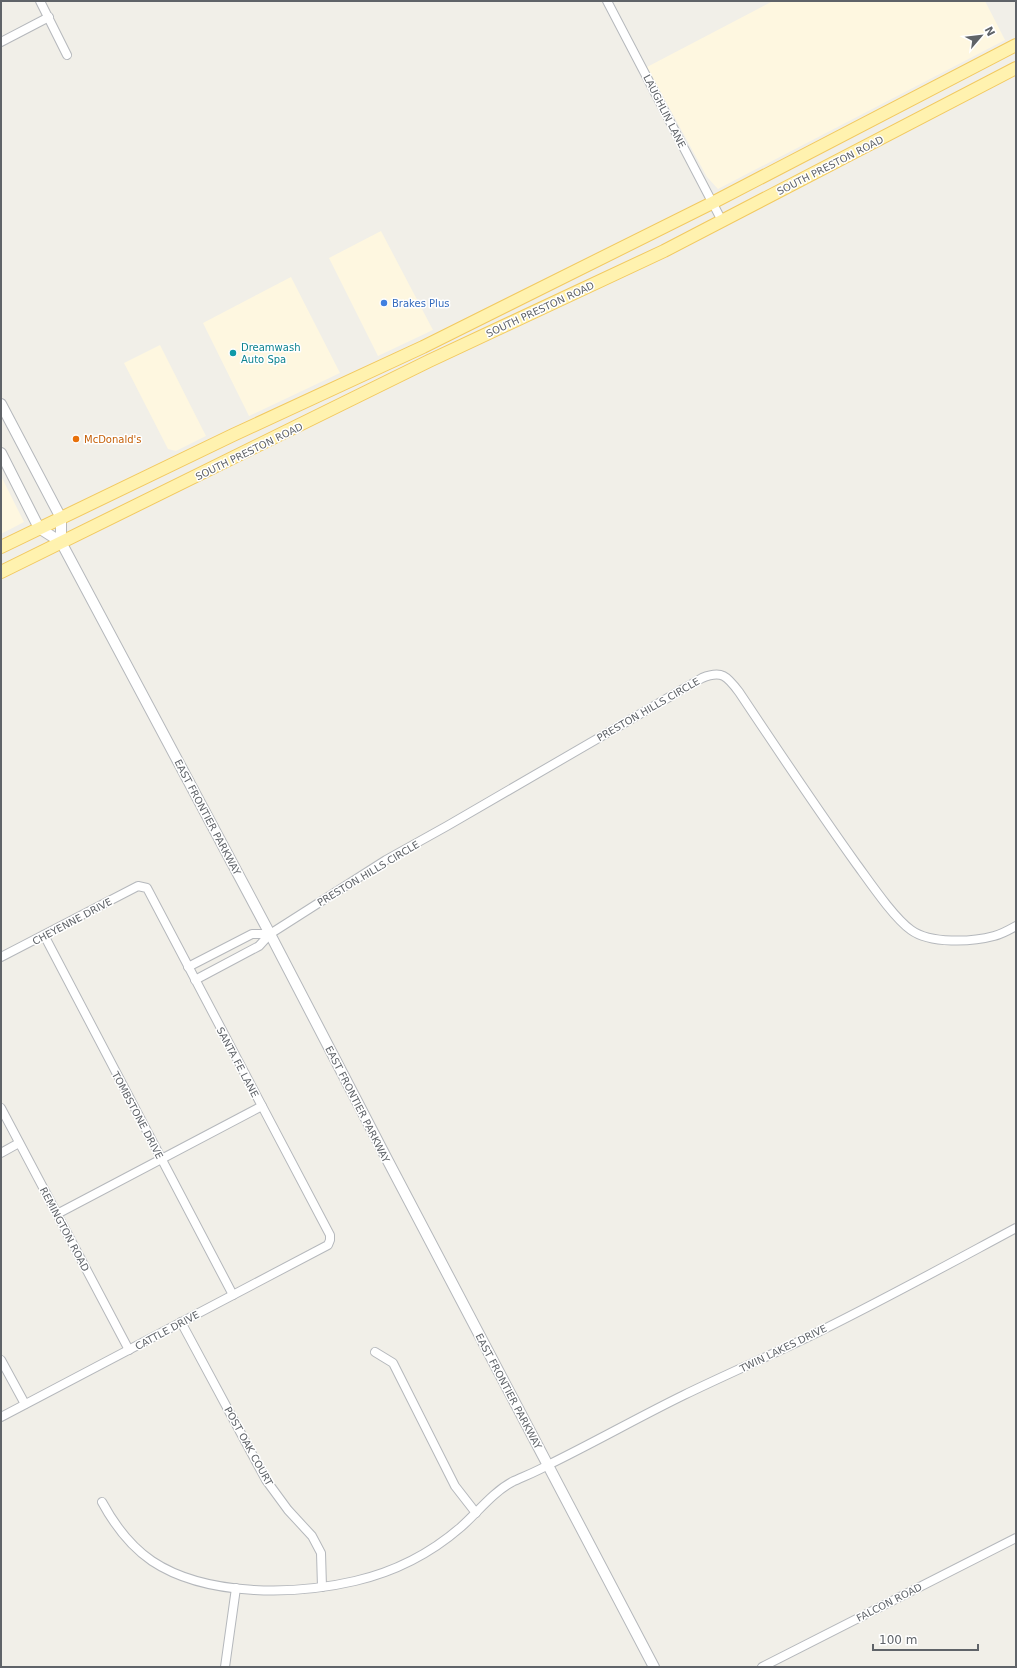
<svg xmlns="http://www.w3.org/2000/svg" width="1017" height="1668" font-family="'DejaVu Sans',sans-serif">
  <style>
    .commercial { fill: #fef7e0 }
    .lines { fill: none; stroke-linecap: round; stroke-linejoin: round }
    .minor-casing { stroke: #b5b8bc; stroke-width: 10 }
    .tertiary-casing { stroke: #b5b8bc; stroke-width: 12 }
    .primary-casing { stroke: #f2c960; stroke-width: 14 }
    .minor { stroke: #fff; stroke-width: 8 }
    .tertiary { stroke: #fff; stroke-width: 10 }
    .primary { stroke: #fff2af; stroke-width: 12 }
    .shop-dot { fill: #3f7fe0; stroke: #fff; stroke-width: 1.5 }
    .culture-dot { fill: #0f9aa8; stroke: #fff; stroke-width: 1.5 }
    .food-dot { fill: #e8710a; stroke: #fff; stroke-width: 1.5 }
    .labels { text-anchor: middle; stroke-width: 3; stroke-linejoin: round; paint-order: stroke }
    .street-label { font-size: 10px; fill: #5f6368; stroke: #fff }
    .shop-label { font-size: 10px; fill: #366cbe; stroke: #fff; text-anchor: start }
    .culture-label { font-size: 10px; fill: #0d838f; stroke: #fff; text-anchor: start }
    .food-label { font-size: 10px; fill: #c56008; stroke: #fff; text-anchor: start }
  </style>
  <rect width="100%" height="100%" fill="#f1efe8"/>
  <g class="commercial">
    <polygon points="773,1 985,1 1005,40 718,189 707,177 647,67"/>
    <polygon points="381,231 433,330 378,356 329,258"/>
    <polygon points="291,277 340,373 249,416 203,323"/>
    <polygon points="160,345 206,436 176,451 168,449 124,363"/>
    <polygon points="1,476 24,522 1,534"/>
  </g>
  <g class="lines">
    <g class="minor-casing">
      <g id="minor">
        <polyline points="40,1 67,55"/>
        <polyline points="607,1 722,221"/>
        <polyline points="1,42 49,17"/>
        <polyline points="44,935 233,1295"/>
        <polyline points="1,957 138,886 147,888 330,1235 330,1240 328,1245 1,1417"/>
        <polyline points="188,967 252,934 270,934"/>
        <path d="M195,980L259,946L270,934L386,860L447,826L702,678C722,670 727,676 739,692C777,749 815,806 855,862C869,881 893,917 911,930C930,944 972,942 994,936C1002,934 1009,930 1016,926"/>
        <polyline points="1,1108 129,1350"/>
        <polyline points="1,1153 19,1143"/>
        <polyline points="57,1214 262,1106"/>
        <polyline points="181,1322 266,1480 288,1510 312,1536 321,1553 322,1587"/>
        <polyline points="375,1352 393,1363 455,1486 476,1513"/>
        <polyline points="1,1360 25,1404"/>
        <path d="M102,1502C115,1526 130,1546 152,1561C206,1597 295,1595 355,1581C394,1572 431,1553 461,1527C478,1512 492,1493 512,1482C525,1476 538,1471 550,1464C595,1442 639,1417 684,1395C725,1375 767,1357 808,1337C878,1303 947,1265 1016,1228"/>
        <polyline points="225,1667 236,1588"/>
        <polyline points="762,1667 1016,1538"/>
      </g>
    </g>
    <g class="tertiary-casing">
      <g id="tertiary">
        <polyline points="1,404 61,518 61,542 270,934 388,1161 654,1667"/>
        <polyline points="1,453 39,528 61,542"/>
      </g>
    </g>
    <g class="primary-casing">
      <g id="primary">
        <polyline points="1,547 233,435 423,347 712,203 1016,45"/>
        <polyline points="1,572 429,361 664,251 1016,68"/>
      </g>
    </g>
    <use href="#minor" class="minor"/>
    <use href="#tertiary" class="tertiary"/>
    <use href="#primary" class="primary"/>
  </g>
  <circle class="shop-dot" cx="384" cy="303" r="4"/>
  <circle class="culture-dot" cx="233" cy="353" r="4"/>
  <circle class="food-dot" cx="76" cy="439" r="4"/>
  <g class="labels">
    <g class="street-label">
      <text transform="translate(665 111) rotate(63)" y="4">LAUGHLIN LANE</text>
      <text transform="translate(830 165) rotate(-27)" y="4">SOUTH PRESTON ROAD</text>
      <text transform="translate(540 309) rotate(-25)" y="4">SOUTH PRESTON ROAD</text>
      <text transform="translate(249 451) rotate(-26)" y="4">SOUTH PRESTON ROAD</text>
      <text transform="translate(648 709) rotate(-30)" y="4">PRESTON HILLS CIRCLE</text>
      <text transform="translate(208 817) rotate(62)" y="4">EAST FRONTIER PARKWAY</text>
      <text transform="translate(368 873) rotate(-31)" y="4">PRESTON HILLS CIRCLE</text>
      <text transform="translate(72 921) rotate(-28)" y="4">CHEYENNE DRIVE</text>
      <text transform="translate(238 1062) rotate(62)" y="4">SANTA FE LANE</text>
      <text transform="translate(358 1104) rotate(63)" y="4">EAST FRONTIER PARKWAY</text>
      <text transform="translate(138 1115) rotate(62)" y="4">TOMBSTONE DRIVE</text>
      <text transform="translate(65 1229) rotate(62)" y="4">REMINGTON ROAD</text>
      <text transform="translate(167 1330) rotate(-28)" y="4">CATTLE DRIVE</text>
      <text transform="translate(783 1348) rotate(-26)" y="4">TWIN LAKES DRIVE</text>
      <text transform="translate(509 1391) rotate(62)" y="4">EAST FRONTIER PARKWAY</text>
      <text transform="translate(249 1446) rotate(61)" y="4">POST OAK COURT</text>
      <text transform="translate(889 1602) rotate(-27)" y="4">FALCON ROAD</text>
    </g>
    <g class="shop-label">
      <text x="392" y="307">Brakes Plus</text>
    </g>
    <g class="culture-label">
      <text x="241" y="351">Dreamwash<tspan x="241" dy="12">Auto Spa</tspan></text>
    </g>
    <g class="food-label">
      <text x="84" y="443">McDonald's</text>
    </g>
  </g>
  <rect width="1017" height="1668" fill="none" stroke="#5f6368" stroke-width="4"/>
  <g transform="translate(981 36) rotate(62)" stroke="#ffffff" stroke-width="3" paint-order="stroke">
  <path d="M0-3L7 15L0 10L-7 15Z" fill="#5f6368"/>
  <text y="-6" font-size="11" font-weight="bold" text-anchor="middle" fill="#5f6368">N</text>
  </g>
  <path d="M873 1644v6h105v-6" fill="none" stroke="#5f6368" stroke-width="2"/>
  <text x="879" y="1644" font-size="12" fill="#5f6368" stroke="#ffffff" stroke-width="3" paint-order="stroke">100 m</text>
</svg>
